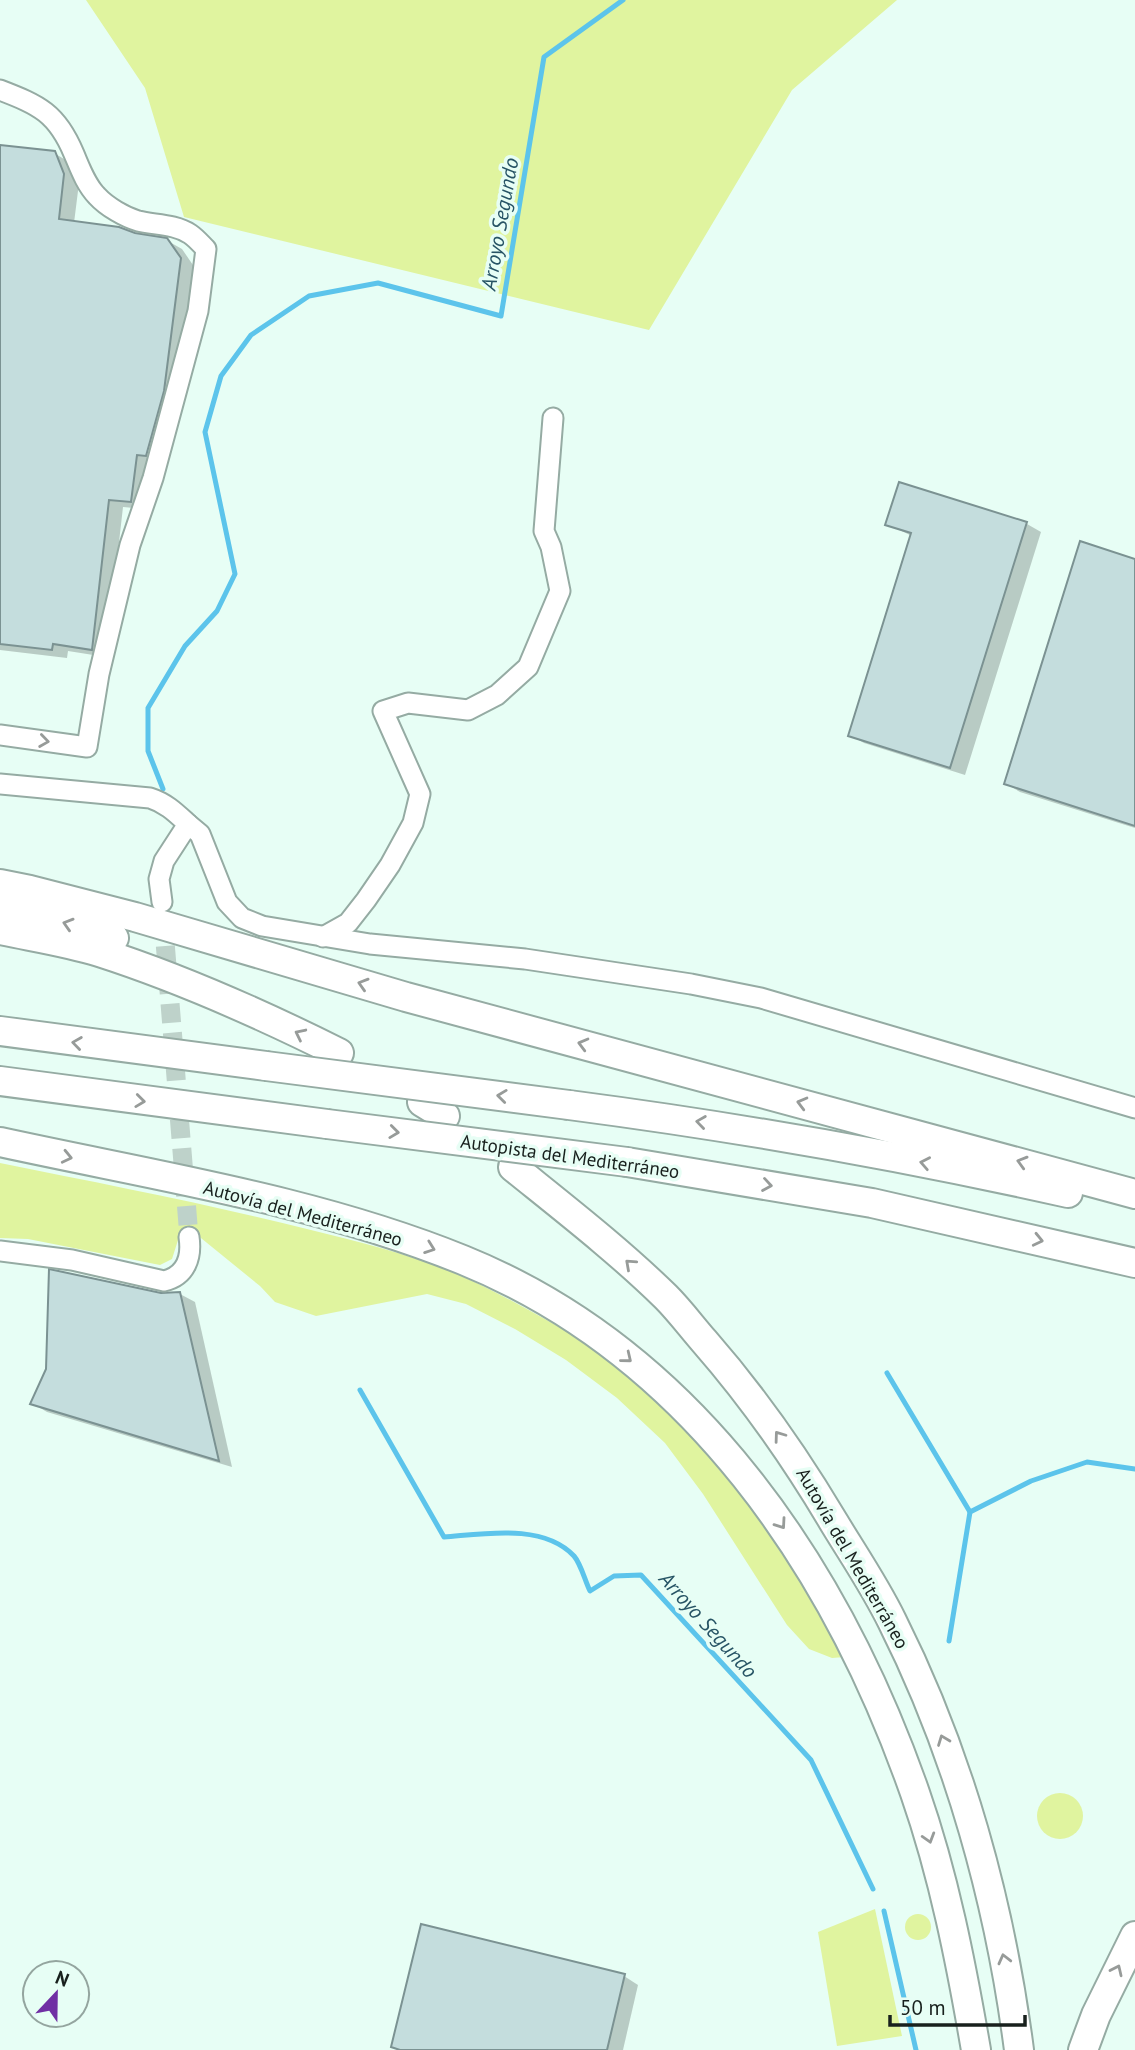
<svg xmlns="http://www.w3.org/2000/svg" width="1135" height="2050" font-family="'PT Sans',sans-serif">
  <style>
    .green { fill: #e0f49f }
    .shadow { fill: #0003 }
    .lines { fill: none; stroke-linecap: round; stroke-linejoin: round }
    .stream { stroke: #5cc4eb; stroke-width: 5 }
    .building { fill: #c4dddd; stroke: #7b9292; stroke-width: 2 }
    .minor-tunnel { stroke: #bed2ca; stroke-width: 19; stroke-dasharray: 19 10; stroke-linecap: butt }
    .minor-casing { stroke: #95aba3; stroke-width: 23 }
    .highway-casing { stroke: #95aba3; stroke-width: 32 }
    .minor { stroke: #fff; stroke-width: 19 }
    .highway { stroke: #fff; stroke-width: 28 }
    .highway-bridge-casing { stroke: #95aba3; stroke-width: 32; stroke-linecap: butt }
    .highway-bridge { stroke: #fff; stroke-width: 28 }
    .oneway { stroke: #979b99 }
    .labels { text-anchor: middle; stroke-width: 7; stroke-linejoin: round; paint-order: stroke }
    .street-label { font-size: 19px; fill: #18201d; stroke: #e7fef5 }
    .water-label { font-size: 21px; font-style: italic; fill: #275465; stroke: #e7fef5 }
  </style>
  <rect width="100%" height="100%" fill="#e7fef5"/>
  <g class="green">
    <polygon points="86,0 897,0 792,90 649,330 184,217 145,88"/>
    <path d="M0,1163C104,1184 208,1204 311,1230C356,1241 404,1253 448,1270C484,1285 518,1304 552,1323C564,1330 577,1337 588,1345C695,1426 786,1536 845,1657L832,1658L809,1649L787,1625L703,1494L665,1443L617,1398L566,1360L515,1329L466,1304L427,1294L316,1316L275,1302L260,1286L196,1234L179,1237L172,1259L160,1265L28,1239L0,1238Z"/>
    <circle cx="1060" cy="1816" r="23"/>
    <polygon points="875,1909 902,2036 837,2046 818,1932"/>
    <circle cx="918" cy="1927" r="13"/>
  </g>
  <g class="shadow">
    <polygon points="0,146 54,153 69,162 79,183 74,223 166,240 182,249 195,268 178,400 145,509 123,507 106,657 68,651 67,658 0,650"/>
    <polygon points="900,484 1027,524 1041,532 965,775 864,743 850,735 912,536 887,524"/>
    <polygon points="1135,560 1135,828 1020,792 1006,784"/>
    <polygon points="180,1294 195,1302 232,1467 47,1412 32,1403 161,1295"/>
    <polygon points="624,1976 638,1985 623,2050 398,2050 393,2047"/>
  </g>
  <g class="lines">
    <g class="stream">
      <polyline points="163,789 148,751 148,708 185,646 217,611 235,574 205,432 221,376 251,335 309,296 378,283 501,316 544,57 623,0"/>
      <polyline points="887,1373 970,1512"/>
      <path d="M360,1390L444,1537C484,1534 543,1523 574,1556C581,1564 585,1581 590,1591L614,1576L641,1575L811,1760L873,1889"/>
      <polyline points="949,1641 970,1512 1031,1481 1087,1462 1135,1469"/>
      <polyline points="884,1911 916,2050"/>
    </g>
  </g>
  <g class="building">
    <polygon points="0,145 55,151 64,174 59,219 119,227 135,233 167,238 181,258 164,391 146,456 137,455 131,502 109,500 92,650 53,644 52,650 0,644"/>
    <polygon points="899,482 1027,522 950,768 848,736 911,533 885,525"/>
    <polygon points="1080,541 1135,559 1135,826 1004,784"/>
    <polygon points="49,1269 161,1293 180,1292 219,1461 30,1404 46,1369"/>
    <polygon points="421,1924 625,1974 607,2050 400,2050 391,2047"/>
  </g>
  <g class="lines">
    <polyline class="minor-tunnel" points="163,917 189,1237"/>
    <g class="minor-casing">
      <g id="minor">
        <path d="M0,90C39,105 57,113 74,154C80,168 86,185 97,196C107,207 125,217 138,221C155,225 175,224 190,234C196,238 201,244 206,249L198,311L153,478L130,545L99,674L87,747L0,735"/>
        <path d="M0,784L150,798C166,803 176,813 188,824L164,861L159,879L162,902"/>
        <polyline points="188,824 200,834 227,902 242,918 262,926 370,944 525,959 691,984 761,998 1135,1108"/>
        <polyline points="323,937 348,923 366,900 390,865 413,823 420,794 383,711 408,703 468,710 497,695 528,667 560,591 551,547 544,531 553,418"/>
        <path d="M0,1251L72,1260L164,1281C186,1276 192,1257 189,1237"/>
      </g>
    </g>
    <g class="highway-casing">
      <g id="highway">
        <polyline points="0,884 30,890 135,917 406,997 1135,1194"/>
        <polyline points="0,906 114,938"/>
        <path d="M0,930C33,937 67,942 99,952C183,979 261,1014 339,1053"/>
        <polyline points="0,1031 266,1066"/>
        <polyline points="0,1081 327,1124"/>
        <polyline points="422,1102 445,1116"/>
        <path d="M569,1105C737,1127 903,1156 1068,1193"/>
        <path d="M0,1142C155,1176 315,1200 463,1260C692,1353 836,1567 915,1793C944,1876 961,1963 976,2050"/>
        <polyline points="627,1162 872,1203 1135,1263"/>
        <path d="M513,1167C565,1209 618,1250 666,1297C679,1310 691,1326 704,1341C753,1397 795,1457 833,1521C853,1554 875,1586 892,1621C959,1754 1000,1903 1019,2050"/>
        <polyline points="1083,2050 1096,2015 1135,1936"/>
      </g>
    </g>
    <use href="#minor" class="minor"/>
    <use href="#highway" class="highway"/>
    <g class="highway-bridge-casing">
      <g id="highway-bridge">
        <polyline points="266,1066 569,1105"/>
        <polyline points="327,1124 627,1162"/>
      </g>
    </g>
    <use href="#highway-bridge" class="highway-bridge"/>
  </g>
  <defs><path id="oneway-chevron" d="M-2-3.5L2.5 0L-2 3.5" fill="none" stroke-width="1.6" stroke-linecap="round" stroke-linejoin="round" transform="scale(1.75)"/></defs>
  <g class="oneway">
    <use href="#oneway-chevron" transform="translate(44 741) rotate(8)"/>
    <use href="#oneway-chevron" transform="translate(68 924) rotate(-163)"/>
    <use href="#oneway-chevron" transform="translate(363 984) rotate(-163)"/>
    <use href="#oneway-chevron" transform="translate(300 1034) rotate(-154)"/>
    <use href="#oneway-chevron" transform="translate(77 1043) rotate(-172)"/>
    <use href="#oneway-chevron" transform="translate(583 1044) rotate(-165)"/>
    <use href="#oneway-chevron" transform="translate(502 1096) rotate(-173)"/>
    <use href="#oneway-chevron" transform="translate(140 1101) rotate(7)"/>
    <use href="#oneway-chevron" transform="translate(802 1103) rotate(-165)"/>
    <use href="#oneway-chevron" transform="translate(701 1122) rotate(-172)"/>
    <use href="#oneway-chevron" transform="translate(394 1132) rotate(7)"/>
    <use href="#oneway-chevron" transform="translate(67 1157) rotate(13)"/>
    <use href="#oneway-chevron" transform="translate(1022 1162) rotate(-164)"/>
    <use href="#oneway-chevron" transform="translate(925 1163) rotate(-169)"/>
    <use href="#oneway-chevron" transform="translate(767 1185) rotate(9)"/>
    <use href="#oneway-chevron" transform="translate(1038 1240) rotate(13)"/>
    <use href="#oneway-chevron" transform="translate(430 1248) rotate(20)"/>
    <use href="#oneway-chevron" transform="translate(630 1264) rotate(-138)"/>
    <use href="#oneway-chevron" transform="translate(627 1358) rotate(39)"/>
    <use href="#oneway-chevron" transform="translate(779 1436) rotate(-126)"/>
    <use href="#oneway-chevron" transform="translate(781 1524) rotate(55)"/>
    <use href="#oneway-chevron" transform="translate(943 1740) rotate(-111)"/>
    <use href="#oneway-chevron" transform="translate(929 1838) rotate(73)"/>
    <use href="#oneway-chevron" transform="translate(1004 1959) rotate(-104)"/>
    <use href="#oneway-chevron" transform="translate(1117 1970) rotate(-65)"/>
  </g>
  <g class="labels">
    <g class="street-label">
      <text transform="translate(570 1156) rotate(8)" y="7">Autopista del Mediterráneo</text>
      <text transform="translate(303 1213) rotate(15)" y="7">Autovía del Mediterráneo</text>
      <text transform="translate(853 1558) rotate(60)" y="7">Autovía del Mediterráneo</text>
    </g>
    <g class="water-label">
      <text transform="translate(500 224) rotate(-80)" y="7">Arroyo Segundo</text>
      <text transform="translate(708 1625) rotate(48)" y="7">Arroyo Segundo</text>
    </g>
  </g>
  <g transform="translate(56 1994) rotate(22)"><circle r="33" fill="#e7fef5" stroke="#94a59f" stroke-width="2"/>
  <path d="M0-5L12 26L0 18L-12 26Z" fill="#702fa4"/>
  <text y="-10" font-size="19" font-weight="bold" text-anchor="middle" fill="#18201d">N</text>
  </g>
  <path d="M890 2015v10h135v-10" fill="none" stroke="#18201d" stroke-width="3.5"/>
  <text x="900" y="2015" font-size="21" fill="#18201d" stroke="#e7fef5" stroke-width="5" paint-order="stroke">50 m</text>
</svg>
